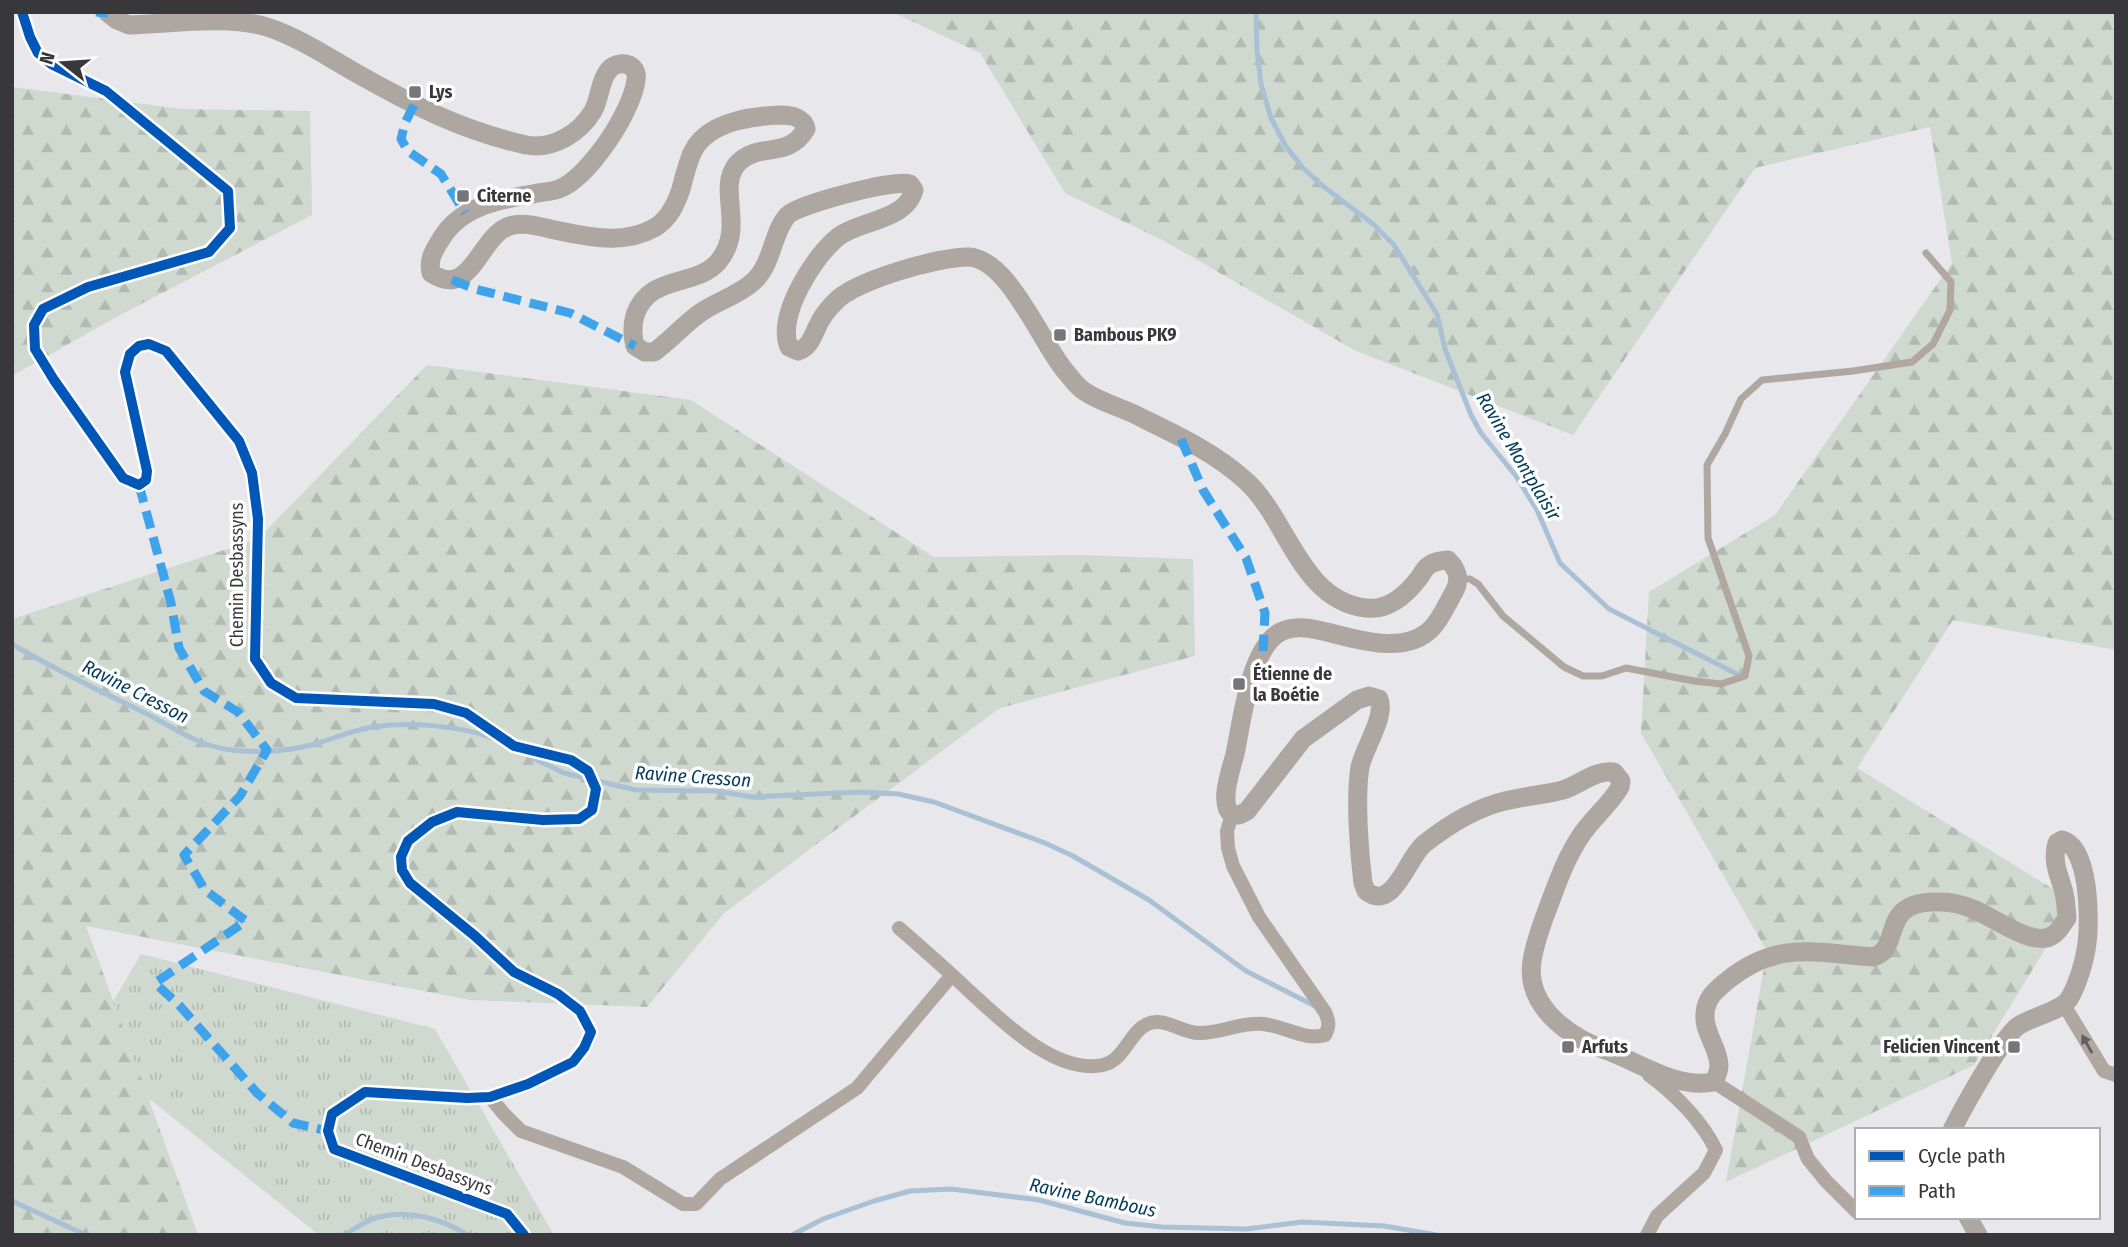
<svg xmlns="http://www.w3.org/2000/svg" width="2128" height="1247" font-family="'Fira Sans Condensed',sans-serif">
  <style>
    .grass { fill: url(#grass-tufts) }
    .forest { fill: url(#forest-firs) }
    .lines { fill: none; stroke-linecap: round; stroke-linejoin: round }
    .stream { stroke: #aac0d4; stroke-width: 5 }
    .service { stroke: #afa7a0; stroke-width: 7 }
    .minor { stroke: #afa7a0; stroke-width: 14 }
    .secondary { stroke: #aea6a0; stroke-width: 19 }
    .quiet { stroke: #3fa3ec; stroke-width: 9; stroke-dasharray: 18 9; stroke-linecap: butt }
    .cycleway-casing { stroke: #fff; stroke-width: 15 }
    .cycleway { stroke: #0057b8; stroke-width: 10 }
    .oneway { fill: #625f5f }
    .poi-dot { fill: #75757a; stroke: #fff; stroke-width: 2.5 }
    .labels { text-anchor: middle; stroke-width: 7; stroke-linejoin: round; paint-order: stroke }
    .poi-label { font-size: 18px; font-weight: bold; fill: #38383c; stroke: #fff; text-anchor: start }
    .street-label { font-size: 18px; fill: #38383c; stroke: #fff }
    .water-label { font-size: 19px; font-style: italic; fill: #023b5d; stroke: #fff }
  </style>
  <defs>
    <pattern id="grass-tufts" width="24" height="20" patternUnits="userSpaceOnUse" patternTransform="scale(1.75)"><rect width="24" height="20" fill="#cfd9cf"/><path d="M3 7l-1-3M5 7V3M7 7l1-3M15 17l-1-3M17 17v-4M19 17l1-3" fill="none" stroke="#b2bbb3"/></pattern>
    <pattern id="forest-firs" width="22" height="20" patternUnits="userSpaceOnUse" patternTransform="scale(1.75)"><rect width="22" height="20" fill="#cfd9cf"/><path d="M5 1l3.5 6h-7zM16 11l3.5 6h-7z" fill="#b2bbb3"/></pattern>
  </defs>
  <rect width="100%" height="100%" fill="#e7e7ec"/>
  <polygon class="grass" points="141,954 435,1029 554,1235 319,1235 86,1048"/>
  <g class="forest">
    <polygon points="892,12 2116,12 2116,650 1953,620 1857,768 2074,902 1974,1065 1726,1182 1767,951 1641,733 1649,592 1775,515 1952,263 1930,127 1755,168 1573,435 1356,351 1164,241 1065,193 980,53"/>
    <polygon points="12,87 183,109 310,111 312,215 118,316 12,376"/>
    <polygon points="427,365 691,400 934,557 1080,555 1193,559 1195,656 1000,708 724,913 647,1007 470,1000 86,926 198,1235 12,1235 12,619 258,539"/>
  </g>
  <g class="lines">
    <g class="stream">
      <polyline points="1256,12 1257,50 1261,84 1271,118 1285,145 1303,168 1324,187 1373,224 1394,245 1437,314 1445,349 1471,415 1481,433 1516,476 1537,510 1560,563 1609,609 1737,674"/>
      <path d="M12,644C55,670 100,691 145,713C181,731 200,749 243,751C261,752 284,751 302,747C324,743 346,732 368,728C405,721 460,725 495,739"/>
      <polyline points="529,756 564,773 636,790 716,791 752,797 859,792 898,794 934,802 1045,843 1073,856 1149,900 1246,971 1315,1006"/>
      <polyline points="12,1201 86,1235"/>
      <path d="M344,1235C354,1229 367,1220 378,1217C409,1209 442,1219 468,1235"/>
      <polyline points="792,1235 823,1219 874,1201 910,1191 951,1189 1039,1200 1125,1223 1162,1227 1247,1229 1302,1222 1384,1226 1437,1235"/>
    </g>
    <polyline class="service" points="1460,579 1470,579 1478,584 1503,616 1564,667 1583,676 1602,676 1626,668 1694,681 1721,684 1745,676 1749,656 1708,538 1707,465 1725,434 1741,399 1762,380 1853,371 1912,362 1933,344 1950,310 1951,282 1926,253"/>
    <g class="minor">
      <polyline points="22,12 30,37 38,53 51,64 106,91 228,191 230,228 209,252 88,287 43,309 34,325 35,349 54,380 123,478 139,485 146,480 147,471 125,372 130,354 139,346 149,344 166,351 239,441 252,473 258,519 255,659 271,683 296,698 434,704 466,713 514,746 571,760 588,771 596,789 592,810 579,819 543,820 457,812 432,822 408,841 401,857 402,870 410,883 475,936 514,972 558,994 580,1011 591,1032 584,1048 573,1062 528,1084 490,1097 467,1098 365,1092 332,1114 328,1131 334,1149 507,1214 524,1235"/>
      <path d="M899,928C922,948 945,968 967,989C999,1018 1054,1075 1103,1065C1129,1059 1131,1020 1159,1022C1173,1023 1184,1033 1200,1033C1221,1033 1241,1022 1263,1024C1284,1026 1305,1041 1325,1035C1330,1026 1329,1021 1325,1012L1259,917L1233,866L1228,848L1227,831L1232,815"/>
      <polyline points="2064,1005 2104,1071 2116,1075"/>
      <polyline points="1714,1082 1799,1137 1808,1159 1826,1181 1857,1212"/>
      <polyline points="490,1097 504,1114 521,1131 623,1167 683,1204 696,1204 720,1179 857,1088 952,975"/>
      <path d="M1647,1235L1657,1216L1704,1173L1716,1150C1702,1121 1675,1094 1649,1075"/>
    </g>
    <g class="secondary">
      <path d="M107,12L117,20L129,25C172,24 226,15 267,27C298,37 328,57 356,73C415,106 460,130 526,145C553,150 580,133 593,111C600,99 599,83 608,71C617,59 639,62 636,80C632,112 589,177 559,189C551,192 541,192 533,194C498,200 461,206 441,239C434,251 428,258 431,273C470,300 479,239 507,227C520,221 537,226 550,229C583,236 622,246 654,228C669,220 676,204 681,189C684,177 687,165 692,153C706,122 751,116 781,115C792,115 804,118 806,129C788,160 758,141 737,164C716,190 747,227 718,262C695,288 650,273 635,315C632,326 632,335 635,346L645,352H654C672,339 686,322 703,311C720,300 739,295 754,281C773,263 773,230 788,215C800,204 894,179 910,184L914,190C906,221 860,220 838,237C814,256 776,316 789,347L798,351C812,347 814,330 822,318C825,313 830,307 835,302C853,281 941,256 969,257C1009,259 1042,345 1066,372C1071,378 1077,387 1084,391C1101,403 1124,408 1142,418C1177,435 1217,454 1246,481C1288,519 1300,600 1366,608C1389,611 1406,595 1419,578C1422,574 1424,569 1428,566C1434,561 1441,561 1448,560C1458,570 1461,579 1454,592C1447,604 1441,619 1431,629C1403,657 1351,637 1318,630C1305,627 1289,626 1277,634C1249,654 1242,721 1235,754C1231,770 1218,803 1232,815H1239L1247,811L1303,739L1357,700L1369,696L1379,699C1386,717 1364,748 1360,767C1355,797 1359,852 1363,883L1366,891C1393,913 1407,858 1424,844C1448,825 1475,808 1505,801C1524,796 1544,795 1563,790C1579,785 1597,769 1614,772L1621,781L1620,787C1610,805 1591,819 1580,837C1566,858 1558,881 1549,905C1542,923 1535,942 1532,961C1525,1008 1571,1038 1608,1051C1642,1064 1677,1089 1714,1082C1716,1077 1719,1071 1719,1066C1719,1048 1703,1032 1705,1014C1706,997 1716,990 1728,980C1778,940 1816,953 1873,957C1904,949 1876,899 1941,902C1952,902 1963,905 1973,909C1992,916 2034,949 2053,935C2059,932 2063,923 2067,918C2066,909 2066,898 2063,889C2058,872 2052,861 2057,843L2062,840C2090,847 2090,921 2087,943C2085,960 2078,984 2069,999C2061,1011 2031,1017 2018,1026C2001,1039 1963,1108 1952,1130"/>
      <polyline points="1968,1217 1978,1235"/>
    </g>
    <g class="quiet">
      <polyline points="96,12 108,13"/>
      <polyline points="414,105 405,123 401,139 408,151 441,174 465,213"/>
      <polyline points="452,280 475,289 570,313 635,346"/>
      <polyline points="1181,439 1203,490 1246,558 1265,613 1263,651"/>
      <polyline points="139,485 171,603 179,648 204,691 238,712 267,750 240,796 184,855 205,890 246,921 155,983 179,1005 257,1093 293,1123 328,1131"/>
    </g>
    <g class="cycleway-casing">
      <polyline id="cycleway" points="22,12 30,37 38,53 51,64 106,91 228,191 230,228 209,252 88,287 43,309 34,325 35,349 54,380 123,478 139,485 146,480 147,471 125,372 130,354 139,346 149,344 166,351 239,441 252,473 258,519 255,659 271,683 296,698 434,704 466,713 514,746 571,760 588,771 596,789 592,810 579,819 543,820 457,812 432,822 408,841 401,857 402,870 410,883 475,936 514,972 558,994 580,1011 591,1032 584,1048 573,1062 528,1084 490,1097 467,1098 365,1092 332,1114 328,1131 334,1149 507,1214 524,1235"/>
    </g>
    <use href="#cycleway" class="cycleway"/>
  </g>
  <defs><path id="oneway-solid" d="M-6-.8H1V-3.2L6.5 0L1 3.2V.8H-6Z" transform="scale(1.75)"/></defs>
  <use class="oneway" href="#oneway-solid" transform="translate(2087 1044) rotate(-119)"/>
  <g class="poi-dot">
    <rect x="408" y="85" width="14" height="14" rx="3.5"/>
    <rect x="456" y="189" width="14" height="14" rx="3.5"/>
    <rect x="1053" y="328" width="14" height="14" rx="3.5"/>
    <rect x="1232" y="677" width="14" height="14" rx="3.5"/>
    <rect x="1561" y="1040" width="14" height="14" rx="3.5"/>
    <rect x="2007" y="1040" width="14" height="14" rx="3.5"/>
  </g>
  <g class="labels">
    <g class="poi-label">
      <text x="429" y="98">Lys</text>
      <text x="477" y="202">Citerne</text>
      <text x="1074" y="341">Bambous PK9</text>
      <text x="1253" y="680">Étienne de<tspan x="1253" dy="21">la Boétie</tspan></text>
      <text x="1582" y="1053">Arfuts</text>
      <text x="2000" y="1053" text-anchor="end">Felicien Vincent</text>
    </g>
    <g class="street-label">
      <text transform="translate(237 575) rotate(-90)" y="6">Chemin Desbassyns</text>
      <text transform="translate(424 1164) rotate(21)" y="6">Chemin Desbassyns</text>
    </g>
    <g class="water-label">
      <text transform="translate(1519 456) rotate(59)" y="7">Ravine Montplaisir</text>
      <text transform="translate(136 691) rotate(27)" y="7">Ravine Cresson</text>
      <text transform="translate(693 776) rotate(4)" y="7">Ravine Cresson</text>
      <text transform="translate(1093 1197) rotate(12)" y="7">Ravine Bambous</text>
    </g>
  </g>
  <rect width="2128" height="1247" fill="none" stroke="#38383c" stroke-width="28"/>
  <rect x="1855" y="1128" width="245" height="91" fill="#ffffff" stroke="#afafb1" stroke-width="2"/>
  <rect x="1869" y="1151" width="35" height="10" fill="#0057b8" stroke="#afafb1" stroke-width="2"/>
  <text x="1918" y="1163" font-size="21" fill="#38383c">Cycle path</text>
  <rect x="1869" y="1186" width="35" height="10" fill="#3fa3ec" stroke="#afafb1" stroke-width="2"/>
  <text x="1918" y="1198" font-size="21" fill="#38383c">Path</text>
  <g transform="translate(63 63) rotate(287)" stroke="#ffffff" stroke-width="5" paint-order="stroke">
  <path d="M0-5L12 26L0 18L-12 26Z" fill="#38383c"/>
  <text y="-10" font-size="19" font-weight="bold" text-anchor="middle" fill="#38383c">N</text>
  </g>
</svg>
